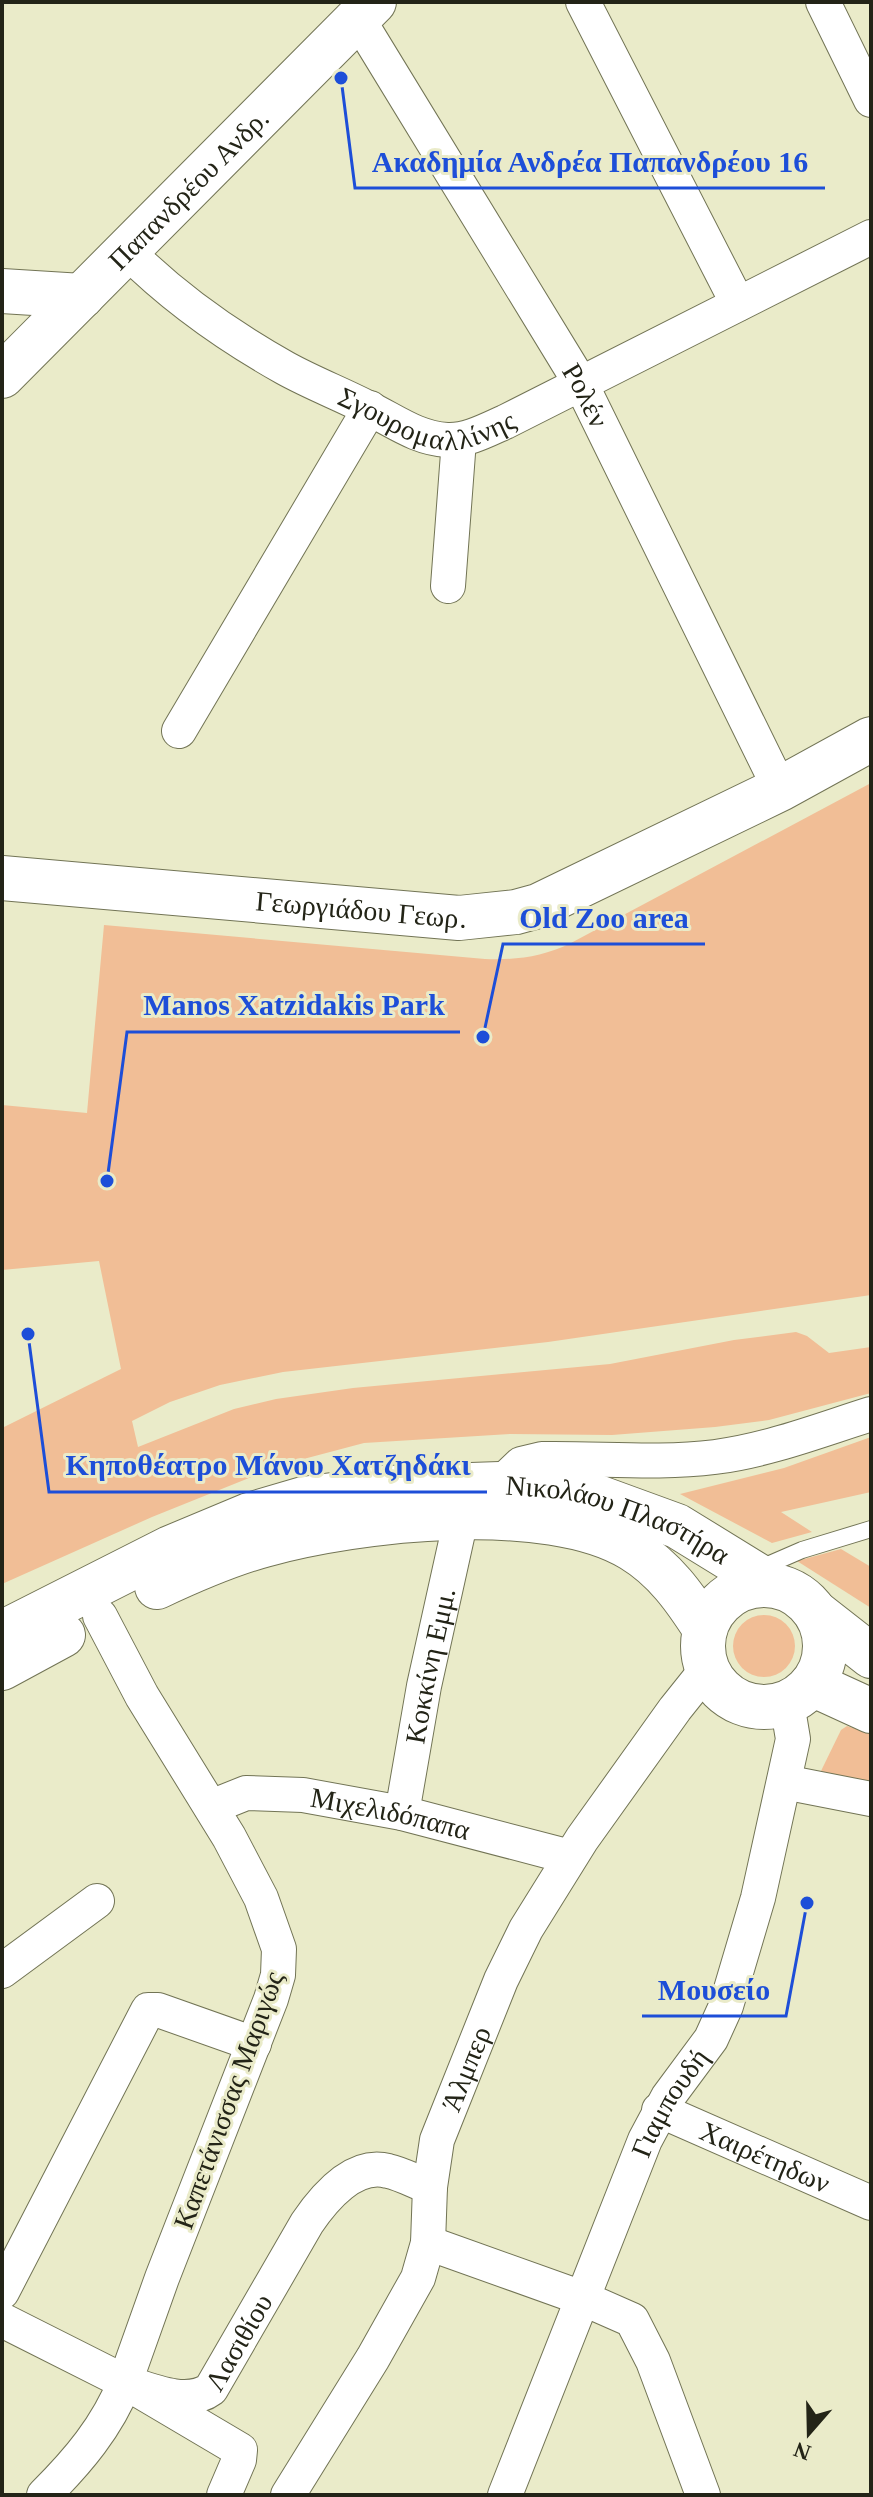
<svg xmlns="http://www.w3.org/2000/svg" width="873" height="2497" font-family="Georgia,serif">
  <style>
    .green { fill: #f1be96 }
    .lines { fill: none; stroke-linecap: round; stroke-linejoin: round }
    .lane-casing { stroke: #727455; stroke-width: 18 }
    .street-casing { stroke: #727455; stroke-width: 36 }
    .secondary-casing { stroke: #727455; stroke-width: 46 }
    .lane { stroke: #fff; stroke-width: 16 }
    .street { stroke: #fff; stroke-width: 34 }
    .secondary { stroke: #fff; stroke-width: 44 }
    .labels { text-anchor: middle; stroke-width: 6; stroke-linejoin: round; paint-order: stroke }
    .street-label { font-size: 28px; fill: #232417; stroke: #eaebc9 }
    .leader { fill: none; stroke: #1d4ed8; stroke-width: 3 }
    .callout-dot { fill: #1d4ed8; stroke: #eaebc9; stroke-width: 3 }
    .callout-label { font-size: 30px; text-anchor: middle; font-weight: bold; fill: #1d4ed8; stroke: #eaebc9; stroke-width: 6; stroke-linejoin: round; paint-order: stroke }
  </style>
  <rect width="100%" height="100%" fill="#eaebc9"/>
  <g class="green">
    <path d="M871,783V1295L548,1342L283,1372L220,1385L170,1402L132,1421L138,1447L234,1409L276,1399L353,1388L610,1364L734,1340L796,1332L807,1336L829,1353L871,1347V1393L769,1420L715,1427L612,1435L510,1434L364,1443L296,1461L249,1478L152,1517L2,1584V1428L121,1369L99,1261L2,1270V1105L87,1113L104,925L485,959C517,960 542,957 571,943Z"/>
    <polygon points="871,1437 871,1492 781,1512 812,1532 772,1543 680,1494 784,1468"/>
    <polygon points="841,1549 871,1567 871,1608 797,1561"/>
    <circle cx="764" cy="1646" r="31"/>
    <polygon points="847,1726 871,1734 871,1784 858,1785 821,1771 841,1730"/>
  </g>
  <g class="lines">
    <g class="lane-casing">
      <polyline id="lane" points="756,1570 802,1550 871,1529"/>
    </g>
    <g class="street-casing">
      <g id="street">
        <polyline points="583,2 738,304"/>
        <polyline points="823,2 871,100"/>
        <path id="s1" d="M358,19L581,384L780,789"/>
        <path id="s2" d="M127,251C173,297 228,336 285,368C312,383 341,394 368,408C395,421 416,438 447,440C467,441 487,430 505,422L871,237"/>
        <polyline points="448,586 459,440"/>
        <polyline points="179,731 370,408"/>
        <path d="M500,1484L521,1464L542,1459C600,1458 658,1464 715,1457C769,1450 820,1430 871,1414"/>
        <polyline points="100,1616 142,1696 229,1837 261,1898 279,1949 278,1975 271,1999 162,2278 125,2382"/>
        <polyline points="784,1782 871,1799"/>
        <path id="s3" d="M211,1807L246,1793L303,1795L402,1813L570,1857"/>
        <path id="s4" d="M402,1813L424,1686L461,1519"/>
        <polyline points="2,1971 97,1901"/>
        <path id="s5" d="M659,2110L871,2203"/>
        <polyline points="428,2243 582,2298 632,2320 653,2361 703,2495"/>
        <polyline points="2,2292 148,2010 158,2010 254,2044"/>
        <polyline points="2,2320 125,2382 240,2450 239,2460 224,2495"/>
        <path id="s6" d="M44,2495C78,2461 107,2427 125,2382C150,2390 187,2407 211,2389L307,2223C324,2198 354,2162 388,2171C402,2174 416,2182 430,2187"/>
        <path id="s7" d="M288,2495L373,2358L418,2278L428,2243L430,2187L437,2140L501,1980L526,1929L582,1839L675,1709L707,1669"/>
        <path id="s8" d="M505,2495L645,2140L668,2097L711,2039L726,2006L758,1898L793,1739L790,1721L779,1705"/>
      </g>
    </g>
    <g class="secondary-casing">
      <g id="secondary">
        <polyline points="2,291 82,296"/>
        <path id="s9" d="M2,376L374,2"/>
        <path id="s10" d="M2,878L459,918L516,912L538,906L780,789L871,739"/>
        <circle cx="764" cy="1646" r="61"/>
        <path d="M157,1587C191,1571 227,1555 264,1545C358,1519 547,1497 632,1549C665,1569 685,1598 705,1629"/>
        <polyline points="815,1612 871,1656"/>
        <path id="s11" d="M2,1633L170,1548L249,1515L303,1499L384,1488L500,1484L564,1489L592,1495L677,1526L773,1585"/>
        <polyline points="2,1668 63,1635"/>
        <polyline points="812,1684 871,1711"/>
      </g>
    </g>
    <use href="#lane" class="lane"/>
    <use href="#street" class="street"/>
    <use href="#secondary" class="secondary"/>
  </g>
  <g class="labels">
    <g class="street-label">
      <text dy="10" stroke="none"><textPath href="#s9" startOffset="264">Παπανδρέου Ανδρ.</textPath></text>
      <text dy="10" stroke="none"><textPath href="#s1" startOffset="440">Ρολέν</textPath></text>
      <text dy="10" stroke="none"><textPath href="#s2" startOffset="352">Σγουρομαλλίνης</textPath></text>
      <text dy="10" stroke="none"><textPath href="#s10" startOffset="360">Γεωργιάδου Γεωρ.</textPath></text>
      <text dy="10" stroke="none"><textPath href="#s11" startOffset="652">Νικολάου Πλαστήρα</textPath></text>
      <text dy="10" stroke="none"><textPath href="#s4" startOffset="150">Κοκκίνη Εμμ.</textPath></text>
      <text dy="10" stroke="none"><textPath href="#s3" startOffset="184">Μιχελιδόπαπα</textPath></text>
      <text dy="10" stroke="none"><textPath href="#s7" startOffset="470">Άλμπερ</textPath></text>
      <text transform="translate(228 2100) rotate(-70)" y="10">Καπετάνισσας Μαριγώς</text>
      <text dy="10" stroke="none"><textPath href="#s8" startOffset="426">Γιαμπουδή</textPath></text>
      <text dy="10" stroke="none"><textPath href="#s5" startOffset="116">Χαιρέτηδων</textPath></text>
      <text dy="10" stroke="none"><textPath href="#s6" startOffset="284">Λασιθίου</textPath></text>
    </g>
  </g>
  <path class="leader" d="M341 78L355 188H825M483 1037L503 944H705M107 1181L127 1032H460M28 1334L49 1492H487M807 1903L786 2016H642"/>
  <g class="callout-dot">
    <circle cx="341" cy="78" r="8"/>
    <circle cx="483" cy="1037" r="8"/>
    <circle cx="107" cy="1181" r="8"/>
    <circle cx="28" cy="1334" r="8"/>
    <circle cx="807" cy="1903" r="8"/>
  </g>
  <g class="callout-label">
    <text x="590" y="172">Ακαδημία Ανδρέα Παπανδρέου 16</text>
    <text x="604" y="928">Old Zoo area</text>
    <text x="294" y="1015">Manos Xatzidakis Park</text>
    <text x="268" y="1475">Κηποθέατρο Μάνου Χατζηδάκι</text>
    <text x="714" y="2000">Μουσείο</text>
  </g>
  <rect width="873" height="2497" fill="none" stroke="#232417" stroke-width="8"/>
  <g transform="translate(809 2433) rotate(200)" stroke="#eaebc9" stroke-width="6" paint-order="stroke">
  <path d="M0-6L14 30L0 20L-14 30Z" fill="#232417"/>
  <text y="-12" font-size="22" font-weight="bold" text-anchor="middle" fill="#232417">N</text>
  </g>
</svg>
